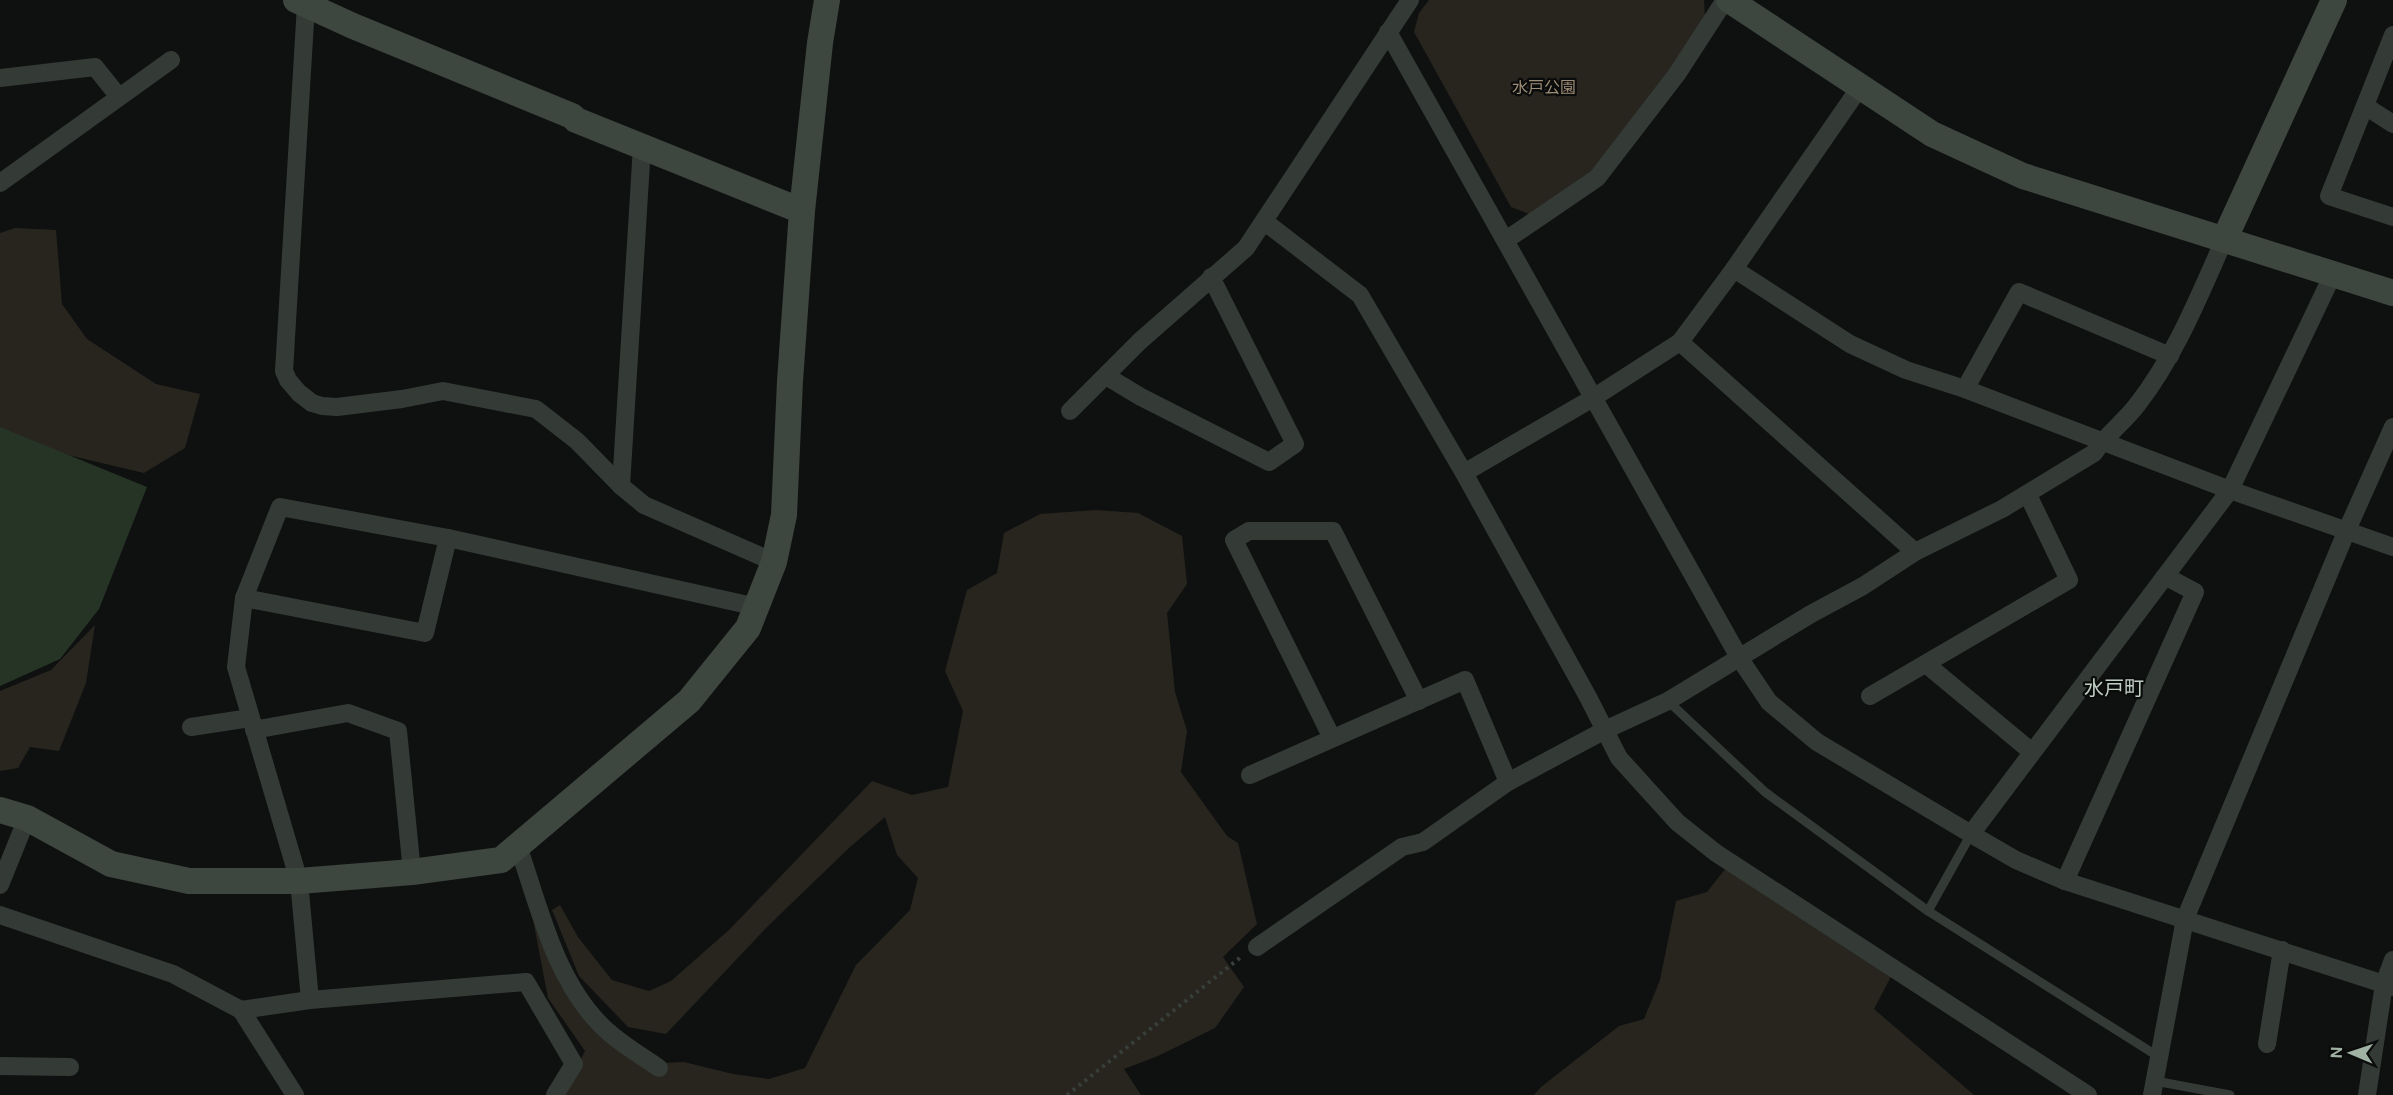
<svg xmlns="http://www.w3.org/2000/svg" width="2393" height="1095" font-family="'DM Sans','Noto Sans JP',sans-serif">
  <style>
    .green { fill: #28251f }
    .water { fill: #263426 }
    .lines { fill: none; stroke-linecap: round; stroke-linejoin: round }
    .path { stroke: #383f3a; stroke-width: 4; stroke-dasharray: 3 4.5; stroke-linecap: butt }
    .lane { stroke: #343b37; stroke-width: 9 }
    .street { stroke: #343b37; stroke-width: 18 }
    .secondary { stroke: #3e4640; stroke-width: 26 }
    .labels { text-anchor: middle; stroke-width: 4.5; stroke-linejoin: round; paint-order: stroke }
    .park-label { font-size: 16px; fill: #9e8d76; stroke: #0a0b0b }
    .quarter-label { font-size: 20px; fill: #c1cec4; stroke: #0a0b0b }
  </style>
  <rect width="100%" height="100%" fill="#0f1110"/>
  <g class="green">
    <polygon points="1429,0 1704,0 1705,17 1670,69 1592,171 1529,214 1511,207 1414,32 1419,13"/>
    <polygon points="15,228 56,230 62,304 87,339 156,384 200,394 185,448 144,473 0,439 0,233"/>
    <polygon points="1096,510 1138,513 1182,536 1187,584 1167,613 1175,692 1187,731 1181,772 1227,836 1238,843 1257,924 1223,957 1244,987 1215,1028 1158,1056 1124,1069 1141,1095 563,1095 585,1051 548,998 531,909 535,916 560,984 600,1036 642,1064 684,1062 733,1074 769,1079 805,1068 856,965 910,910 918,878 897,855 885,817 850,847 767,927 666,1034 628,1027 579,976 552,910 560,905 578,937 612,980 649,991 671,981 730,929 872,781 912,795 948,787 963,711 945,671 967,590 997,573 1004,533 1040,514"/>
    <polygon points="95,625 86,683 59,751 30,747 18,768 0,771 0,691 51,670"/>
    <polygon points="1734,858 1895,969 1874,1009 1974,1095 1534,1095 1541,1087 1619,1026 1644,1019 1660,980 1676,901 1707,892"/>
  </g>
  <polygon class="water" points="0,427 147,487 99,609 60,659 0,686"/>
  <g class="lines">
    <polyline class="path" points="1067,1095 1241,957"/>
    <g class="lane">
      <polyline points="1668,701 1765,792 1928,911 2159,1057"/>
      <polyline points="1928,911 1971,834"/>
      <polyline points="2155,1081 2230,1095"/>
    </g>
    <g class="street">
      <polyline points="306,5 284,371 288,380 299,393 312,403 322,406 337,407 402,399 443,391 536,409 577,441 621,486 644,505 774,562"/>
      <polyline points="1388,32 1740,659 1769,702 1817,742 1971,834 2016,860 2065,881 2393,987"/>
      <polyline points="2393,35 2329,196 2393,217"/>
      <polyline points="0,78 95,67 119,97"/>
      <polyline points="2365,106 2393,124"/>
      <polyline points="0,183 171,60"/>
      <polyline points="1265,222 1360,295 1464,473 1588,697 1619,758 1677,822 1716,853 2088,1095"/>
      <polyline points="1506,240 1597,178 1677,74 1725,0"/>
      <polyline points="1734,269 1850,344 1906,370 1965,389 2230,490 2393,547"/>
      <polyline points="1680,342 1915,552"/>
      <polyline points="1106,376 1141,397 1269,462 1295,444 1211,277"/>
      <polyline points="1965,389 2019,292 2170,356"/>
      <polyline points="1070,411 1140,341 1246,248 1410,0"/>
      <polyline points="1464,473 1593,398 1680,342 1734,269 1860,87"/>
      <polyline points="621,486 642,146"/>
      <polyline points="244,598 425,633 448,538"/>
      <polyline points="1926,664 2032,752"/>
      <polyline points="1870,696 2069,580 2028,495"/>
      <polyline points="191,727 250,718"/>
      <polyline points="254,730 348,713 398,731 412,872"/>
      <polyline points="1332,738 1234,540 1249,531 1333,531 1419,701"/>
      <polyline points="1250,775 1465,680 1508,782"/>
      <polyline points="1971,834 2230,490 2333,274"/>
      <path d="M518,846C539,906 554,977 600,1024C617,1042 639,1054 659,1068"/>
      <polyline points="2065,881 2195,592 2165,576"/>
      <polyline points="0,885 27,818"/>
      <polyline points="0,915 173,974 241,1010 295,1095"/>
      <path d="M1257,947L1402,847L1423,842L1508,782L1605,730L1668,701L1811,614L1863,586L1915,552L2002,509L2094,453C2106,435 2124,422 2137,405C2176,355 2199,296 2225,238"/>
      <polyline points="310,1000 299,881 236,667 244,598 280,507 448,538 757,607"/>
      <polyline points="241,1010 310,1000 526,982 574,1064 555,1095"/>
      <polyline points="2267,1044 2282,950"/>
      <polyline points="0,1066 70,1067"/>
      <polyline points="2152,1095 2185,919 2347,530 2393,427"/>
      <polyline points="2367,1095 2384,984 2393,960"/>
    </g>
    <g class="secondary">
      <polyline points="296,0 353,26 572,116 576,120 802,211"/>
      <polyline points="1729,0 1932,134 2023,176 2393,293"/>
      <polyline points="2225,238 2334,0"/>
      <polyline points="0,810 27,818 111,864 189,881 299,881 412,872 501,860 689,701 748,628 774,562 784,515 790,381 802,211 820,43 827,0"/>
    </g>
  </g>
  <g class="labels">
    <g class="park-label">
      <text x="1544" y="93">水戸公園</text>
    </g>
    <g class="quarter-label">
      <text x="2114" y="695">水戸町</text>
    </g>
  </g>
  <g transform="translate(2351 1053) rotate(272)" stroke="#0a0b0b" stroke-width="4.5" paint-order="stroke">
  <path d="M0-4.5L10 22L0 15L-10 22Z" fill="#a0b2a4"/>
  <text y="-9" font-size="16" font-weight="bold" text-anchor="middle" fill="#a0b2a4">N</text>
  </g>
</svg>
